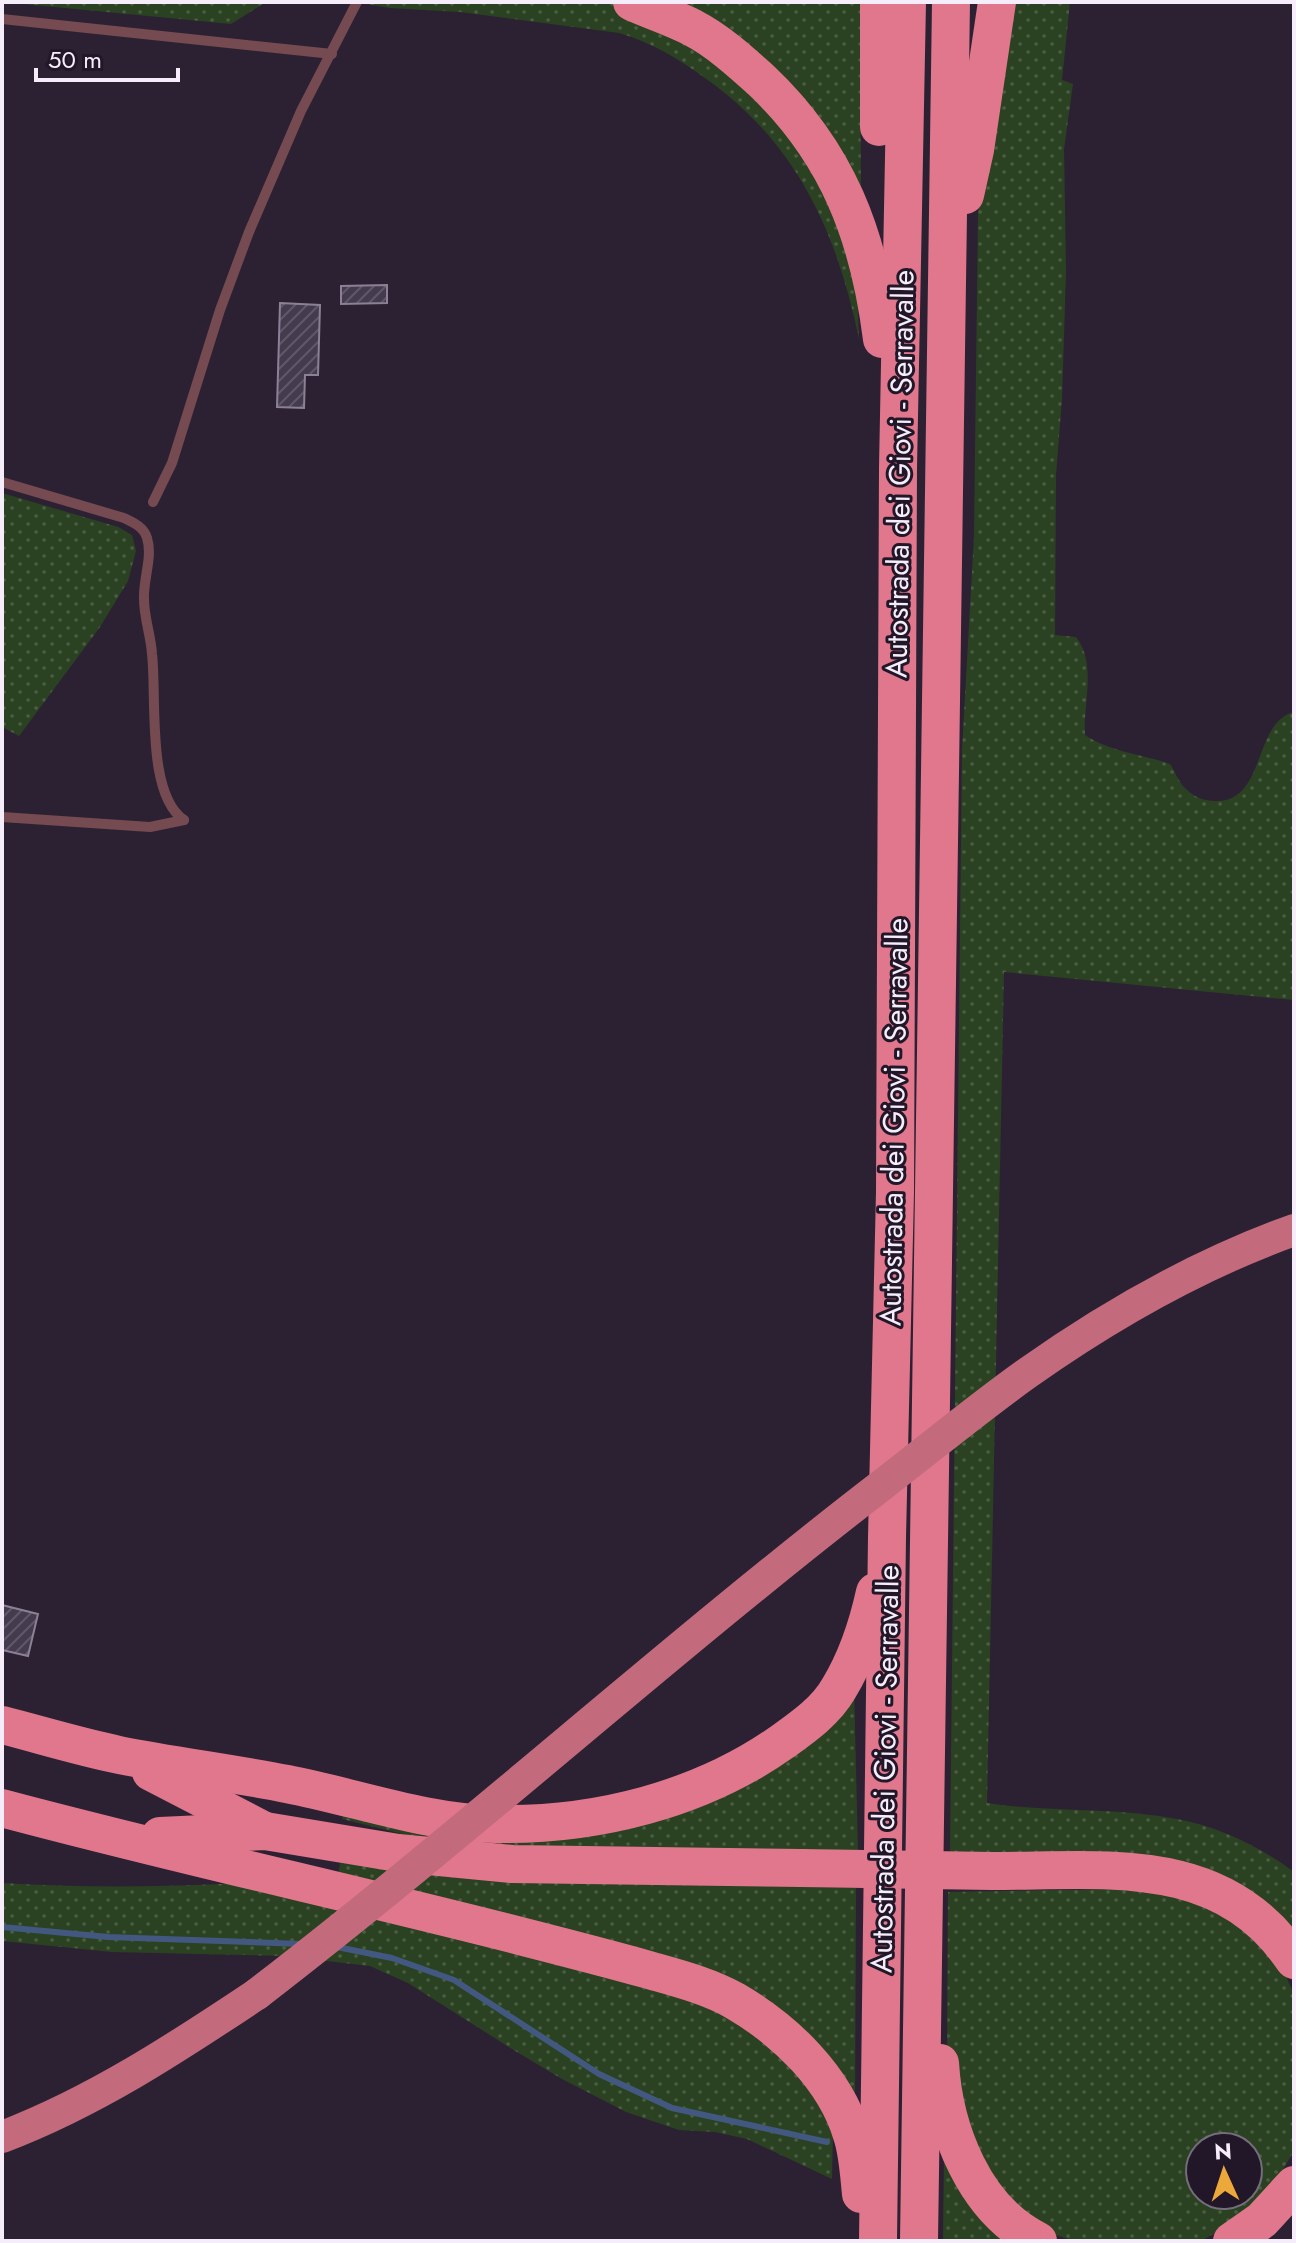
<svg xmlns="http://www.w3.org/2000/svg" width="1296" height="2243" font-family="Jost,sans-serif">
  <style>
    .green { fill: url(#green-dots); fill-rule: evenodd }
    .lines { fill: none; stroke-linecap: round; stroke-linejoin: round }
    .stream { stroke: #435881; stroke-width: 6 }
    .building { fill: url(#building-hatch); stroke: #8c8097; stroke-width: 2 }
    .lane { stroke: #754a51; stroke-width: 10 }
    .primary { stroke: #c36b7c; stroke-width: 32 }
    .highway { stroke: #e1778c; stroke-width: 38 }
    .primary-bridge { stroke: #c36b7c; stroke-width: 32 }
    .highway-bridge { stroke: #e1778c; stroke-width: 38 }
    .labels { text-anchor: middle; stroke-width: 6; stroke-linejoin: round; paint-order: stroke }
    .street-label { font-size: 30px; fill: #f5eefa; stroke: #221728 }
  </style>
  <defs>
    <pattern id="green-dots" width="8" height="8" patternUnits="userSpaceOnUse" patternTransform="scale(2)"><rect width="8" height="8" fill="#2a4221"/><path d="M2 2h.1M6 6h.1" fill="none" stroke="#4a5e42" stroke-width="1.8" stroke-linecap="round"/></pattern>
    <pattern id="building-hatch" width="6" height="6" patternUnits="userSpaceOnUse" patternTransform="scale(2)"><rect width="6" height="6" fill="#453b4e"/><path d="M-1 1l2-2M0 6l6-6M5 7l2-2" fill="none" stroke="#605868"/></pattern>
  </defs>
  <rect width="100%" height="100%" fill="#2c2132"/>
  <g class="green">
    <polygon points="3,2 266,2 231,24"/>
    <path d="M367,2H610L656,19L716,54L808,153L856,264L859,339C837,232 796,142 705,78C679,59 651,42 619,33L460,12L390,8L366,4Z"/>
    <polygon points="671,2 860,2 861,200"/>
    <path d="M1002,2H1070L1062,80L1073,84L1064,149L1066,271L1062,399L1056,475L1055,635L1076,637C1097,664 1083,703 1085,735C1110,752 1142,754 1170,764C1175,771 1177,779 1183,786C1192,796 1202,801 1216,801C1266,802 1253,722 1294,712V1000L1004,972L987,1803C1050,1813 1115,1807 1177,1819C1220,1827 1260,1847 1294,1872V1937L1274,1914L950,1853L962,750L974,536L978,215L985,130Z"/>
    <polygon points="2,493 118,527 132,535 136,551 128,581 100,627 19,736 2,727"/>
    <polygon points="854,1687 858,1852 460,1848 342,1819 347,1805 656,1813"/>
    <polygon points="340,1863 497,1880 856,1888 855,2108 814,2044 338,1877"/>
    <path d="M2,1883C82,1888 162,1887 241,1883L716,2001L788,2051L833,2128L832,2179L747,2139L715,2132L679,2130L626,2112L562,2079L512,2049L408,1983L370,1966L284,1956L112,1952L2,1941Z"/>
    <path d="M1127,1889L1176,1895L1212,1909L1252,1935L1283,1970L1294,1994V2151L1264,2201L1236,2221L1201,2241H1074L1056,2235L1016,2214L980,2169L947,2074L948,1892ZM1200,2147H1248V2195H1200Z"/>
    <polygon points="944,2158 1015,2241 943,2241"/>
  </g>
  <g class="lines">
    <g class="stream">
      <polyline points="2,1927 108,1937 302,1944"/>
      <polyline points="337,1947 392,1958 454,1980 599,2074 672,2108 827,2142"/>
    </g>
  </g>
  <g class="building">
    <polygon points="387,285 387,303 341,304 341,286"/>
    <polygon points="280,303 320,305 318,375 305,375 304,408 277,407"/>
    <polygon points="2,1605 38,1614 28,1656 2,1650"/>
  </g>
  <g class="lines">
    <g class="lane">
      <polyline points="2,19 332,54"/>
      <path d="M2,482L124,518C134,523 144,527 147,538C153,557 143,579 144,599C144,618 151,636 152,654C157,697 146,794 184,820"/>
      <polyline points="153,502 172,463 220,310 249,232 301,111 357,2"/>
      <polyline points="2,817 150,827 184,820"/>
    </g>
    <path class="primary" d="M2,2137C94,2102 176,2048 257,1994"/>
    <g class="highway">
      <path d="M632,2C652,11 674,18 693,28C718,41 741,62 761,80C838,153 869,236 882,339"/>
      <polyline points="879,2 879,127"/>
      <polyline points="965,195 975,150 997,2"/>
      <path d="M2,1725C41,1735 80,1747 119,1755C175,1766 231,1773 287,1784C355,1797 425,1823 495,1824C595,1826 700,1800 782,1742C803,1727 826,1711 839,1688C856,1660 868,1624 875,1592"/>
      <polyline points="151,1772 263,1830"/>
      <path d="M2,1808C174,1854 348,1892 520,1936C563,1947 606,1958 649,1970C677,1978 709,1986 735,2001C785,2030 835,2078 852,2135C858,2153 859,2175 861,2194"/>
      <polyline points="160,1836 265,1831 398,1853 512,1864 801,1868"/>
      <path d="M993,1871C1106,1871 1222,1853 1294,1960"/>
      <path d="M940,2063C944,2130 974,2209 1038,2241"/>
      <polyline points="878,2241 887,1537 895,1192 898,468 907,2"/>
      <polyline points="919,2241 951,2"/>
      <polyline points="1232,2241 1262,2220 1294,2185"/>
    </g>
    <path class="primary-bridge" d="M257,1994C470,1830 669,1649 882,1485C930,1448 977,1409 1026,1374C1108,1316 1199,1264 1294,1230"/>
    <polyline class="highway-bridge" points="801,1868 993,1871"/>
  </g>
  <g class="labels">
    <g class="street-label">
      <text transform="translate(900 474) rotate(-89)" y="10">Autostrada dei Giovi - Serravalle</text>
      <text transform="translate(894 1122) rotate(-89)" y="10">Autostrada dei Giovi - Serravalle</text>
      <text transform="translate(885 1769) rotate(-89)" y="10">Autostrada dei Giovi - Serravalle</text>
    </g>
  </g>
  <rect width="1296" height="2243" fill="none" stroke="#f5eefa" stroke-width="8"/>
  <g transform="translate(1224 2171) rotate(357)"><circle r="38" fill="#221728" stroke="#766d7c" stroke-width="2"/>
  <path d="M0-6L14 30L0 20L-14 30Z" fill="#eda83b"/>
  <text y="-12" font-size="22" font-weight="bold" text-anchor="middle" fill="#f5eefa">N</text>
  </g>
  <path d="M36 68v12h142v-12" fill="none" stroke="#f5eefa" stroke-width="4"/>
  <text x="48" y="68" font-size="24" fill="#f5eefa" stroke="#221728" stroke-width="6" paint-order="stroke">50 m</text>
</svg>
